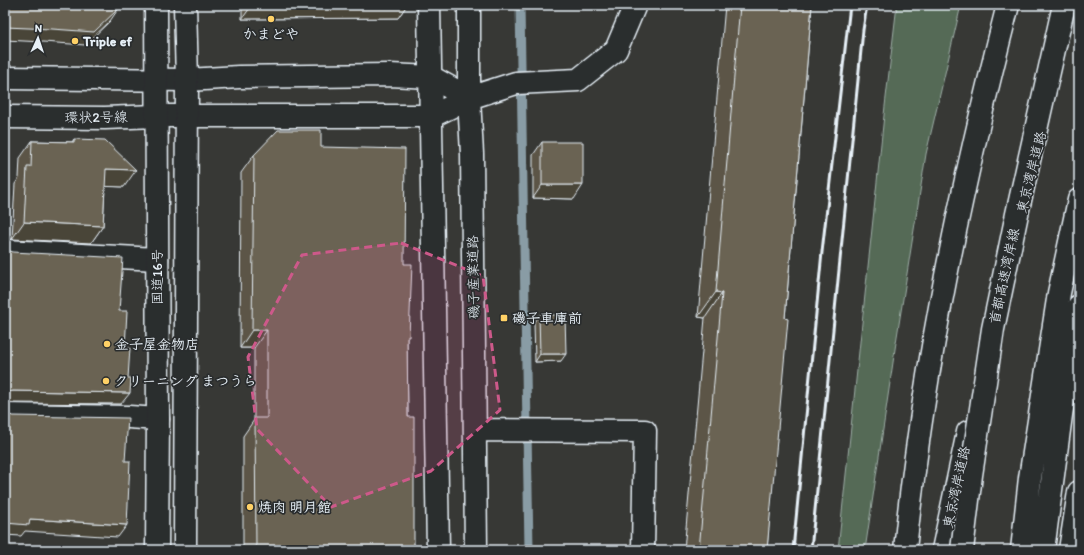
<svg xmlns="http://www.w3.org/2000/svg" width="1084" height="555" font-family="Itim,'Klee One',sans-serif">
<style>
.green{fill:#546a56;stroke:#9eaea7}
.lines{fill:none;stroke-linecap:round;stroke-linejoin:round}
.stream{stroke:#899ca5;stroke-width:9}
.minor-casing{stroke:#e8f1f8;stroke-width:25}
.major-casing{stroke:#e8f1f8;stroke-width:25}
.highway-casing{stroke:#e8f1f8;stroke-width:25}
.minor{stroke:#2a2d2e;stroke-width:22}
.major{stroke:#2a2d2e;stroke-width:22}
.highway{stroke:#2a2d2e;stroke-width:22}
.rail{stroke:#e8f1f8;stroke-width:3}
.highway-bridge-casing{stroke:#e8f1f8;stroke-width:25;stroke-linecap:butt}
.highway-bridge{stroke:#2a2d2e;stroke-width:22}
.wall{fill:#5b5547;stroke:#e8f1f8}
.shaded-wall{fill:#4a4539;stroke:#e8f1f8}
.building{fill:#6a6352;stroke:#e8f1f8}
.marked{fill:#cd598a;fill-opacity:0.2;stroke:#cd598a;stroke-width:3;stroke-dasharray:8 5;stroke-linejoin:round}
.poi-dot{fill:#ffd166;stroke:#2a2d2e;stroke-width:1.5}
.labels{text-anchor:middle;stroke-width:3.5;stroke-linejoin:round;paint-order:stroke}
.poi-label{font-size:14px;font-weight:bold;fill:#e8f1f8;stroke:#2a2d2e;text-anchor:start}
.street-label{font-size:14px;fill:#e8f1f8;stroke:#2a2d2e}
</style>
<rect width="100%" height="100%" fill="#373835"/>
<filter id="ink" filterUnits="userSpaceOnUse"><feTurbulence type="fractalNoise" baseFrequency=".025" numOctaves="2"/><feDisplacementMap in="SourceGraphic" scale="8" xChannelSelector="R" yChannelSelector="G"/><feConvolveMatrix kernelMatrix="1 2 1 2 8 2 1 2 1" color-interpolation-filters="sRGB"/></filter>
<g filter="url(#ink)">
<path class="green" d="M897,5H961L926,154L895,349L865,550H838L885,106Z"/>
<g class="lines">
<path class="stream" d="M520,5L529,550"/>
<g class="minor-casing">
<path id="minor" d="M429,5L438,550
M469,5V98L472,154L476,550
M187,80L239,77L390,75L431,77L469,98
M187,116H432L469,98L516,83L578,80L616,50L635,5
M5,251L157,259
M5,415L129,417L158,419
M475,430L645,431L643,550"/>
</g>
<g class="major-casing">
<path id="major" d="M5,78L187,80
M5,117L105,118L156,116H187"/>
</g>
<g class="highway-casing">
<path id="highway" d="M156,5L158,419L157,550
M185,5L187,80L185,550
M905,550C923,366 962,184 1008,5
M943,550L968,432
M1022,550L1030,478L1059,293L1079,200
M1043,550L1061,415L1079,306
M1070,550L1079,492"/>
</g>
<use href="#minor" class="minor"/>
<use href="#major" class="major"/>
<use href="#highway" class="highway"/>
<path class="rail" d="M793,550L822,252L850,5
M811,550L863,30L867,5"/>
<g class="highway-bridge-casing">
<path id="highway-bridge" d="M962,550L971,475L993,329L1017,214L1064,5"/>
</g>
<use href="#highway-bridge" class="highway-bridge"/>
</g>
<path class="wall" d="M242,5H407L398,18L242,19Z
M725,5H812L785,318L767,550H684L705,318L698,317Z
M74,139L124,187L105,186L103,226L91,243L12,239L15,184L19,178L20,158L32,141L72,142Z
M542,142L574,199L533,198V155Z
M321,147L404,264L407,340L408,417L414,550H243V436L254,420V348H240L241,173L254,155Z
M539,315L561,361L535,362L534,322Z"/>
<path class="shaded-wall" d="M252,5H407L398,18L242,19Z
M119,8L110,21L85,45L43,42L5,40V27Z
M106,169L136,170L124,187L94,186Z
M542,185H583L574,199L533,198Z
M24,222L103,226L91,243L12,239Z
M716,292L722,293L705,318L698,317Z
M252,330H267L254,348H240Z
M540,354H566L561,361L535,362Z
M13,391L130,393L121,404L5,403V394L8,392Z
M30,519L127,525L118,537L25,531L21,536L5,535V523Z"/>
<path class="building" d="M5,5H120L119,8L94,32L52,29L5,27Z
M740,5H812L785,318L788,319L767,550H699L722,293L716,292Z
M278,130H321V147L405,149L404,264H412L409,337H407L408,417H414V550H256L255,418H267V330H252L254,155Z
M74,139L105,140L136,170L106,169L103,226L24,222L27,167H31L32,141L74,142Z
M542,142H583V185H542Z
M5,248L7,250L13,252L123,258L119,311H127L125,348H130L128,378H131L130,393L13,391L8,392L5,394Z
M539,315H565L566,354H540Z
M5,412L6,414L13,416L128,418L125,461H130L127,525L30,519L29,525L5,523Z"/>
</g>
<path class="marked" d="M401,243L483,276L500,410L431,471L331,507L257,429L248,357L302,255Z"/>
<g class="poi-dot">
<circle cx="271" cy="19" r="4"/>
<circle cx="75" cy="41" r="4"/>
<rect x="500" y="314" width="8" height="8" rx="2"/>
<circle cx="107" cy="344" r="4"/>
<circle cx="106" cy="381" r="4"/>
<circle cx="250" cy="507" r="4"/>
</g>
<g class="labels">
<g class="poi-label">
<text x="271" y="39" text-anchor="middle">かまどや</text>
<text x="83" y="46">Triple ef</text>
<text x="512" y="323">磯子車庫前</text>
<text x="115" y="349">金子屋金物店</text>
<text x="114" y="386">クリーニング まつうら</text>
<text x="258" y="512">焼肉 明月館</text>
</g>
<g class="street-label">
<text transform="translate(96 117) rotate(-1)" y="5">環状2号線</text>
<text transform="translate(1031 172) rotate(-76)" y="5">東京湾岸道路</text>
<text transform="translate(1004 276) rotate(-78)" y="5">首都高速湾岸線</text>
<text transform="translate(157 277) rotate(-90)" y="5">国道16号</text>
<text transform="translate(473 277) rotate(-91)" y="5">磯子産業道路</text>
<text transform="translate(956 487) rotate(-78)" y="5">東京湾岸道路</text>
</g>
</g>
<rect width="1084" height="555" fill="none" stroke="#2a2d2e" stroke-width="20"/>
<rect x="10" y="10" width="1064" height="535" fill="none" stroke="#e8f1f8" stroke-width="1.5" filter="url(#ink)"/>
<g transform="translate(38 38) rotate(3)" stroke="#2a2d2e" stroke-width="3" paint-order="stroke">
<path d="M0-3L7 15L0 10L-7 15Z" fill="#e8f1f8"/>
<text y="-6" font-size="11" font-weight="bold" text-anchor="middle" fill="#e8f1f8">N</text>
</g>
</svg>
